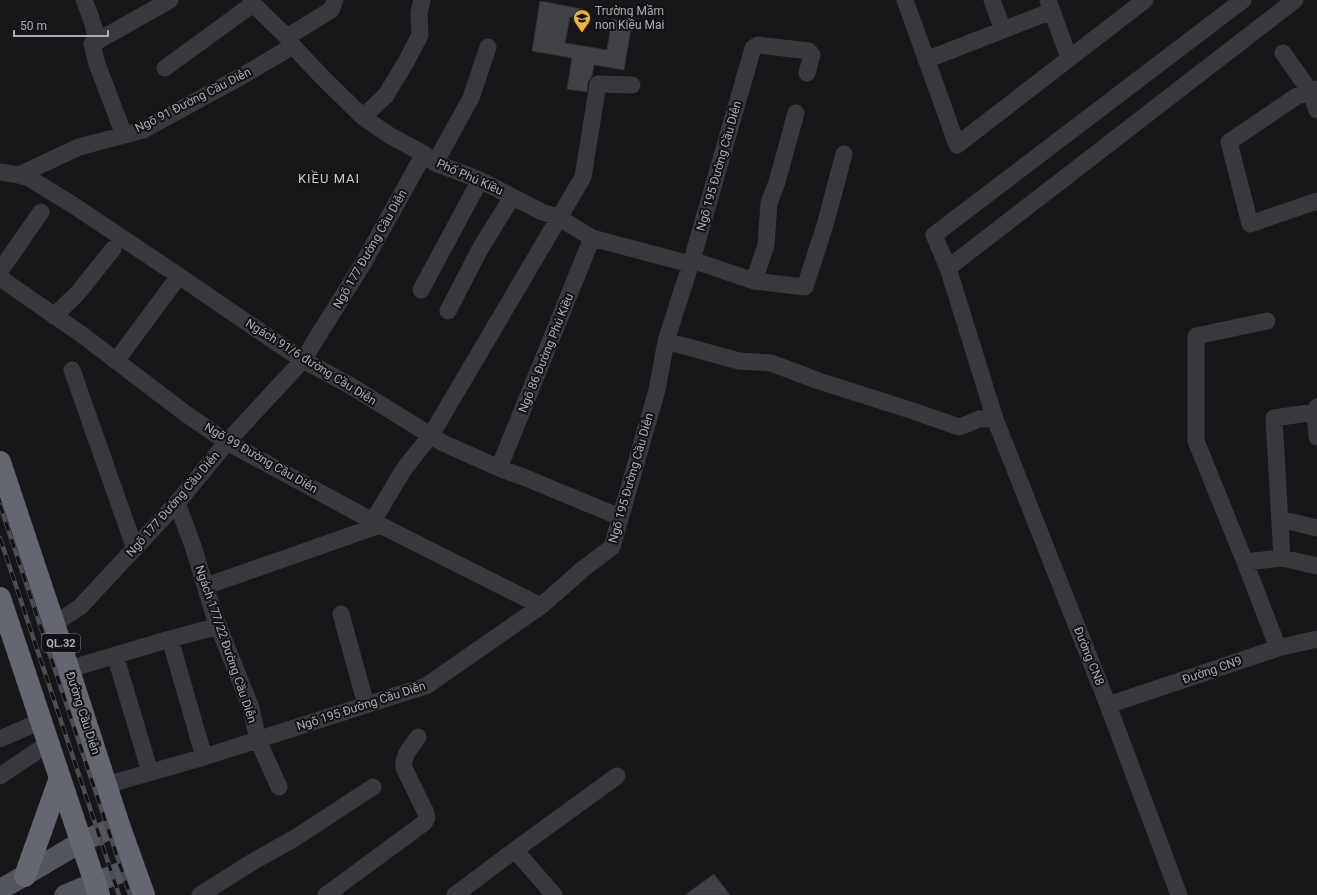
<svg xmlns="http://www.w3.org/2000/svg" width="1317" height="895" font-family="Roboto,sans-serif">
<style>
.building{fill:#414246;stroke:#313135}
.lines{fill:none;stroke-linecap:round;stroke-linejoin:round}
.minor{stroke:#38393e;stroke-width:17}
.major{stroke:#54565d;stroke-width:21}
.highway{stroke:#64676f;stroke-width:22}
.rail-casing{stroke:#4b4d53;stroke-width:4.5}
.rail{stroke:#121214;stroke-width:3;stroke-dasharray:9;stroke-linecap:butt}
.labels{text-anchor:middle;stroke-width:4;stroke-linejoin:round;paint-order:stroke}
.shield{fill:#121214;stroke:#7c7f88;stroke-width:1}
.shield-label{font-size:11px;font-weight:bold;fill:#aaaeb9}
.poi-label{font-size:12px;fill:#aaaeb9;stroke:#121214;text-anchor:start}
.street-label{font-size:12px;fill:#aaaeb9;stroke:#121214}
.neighbourhood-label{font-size:13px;letter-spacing:1px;fill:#cbcdd5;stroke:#121214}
</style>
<rect width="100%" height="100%" fill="#171719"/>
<path class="building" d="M540,1L582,9L581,19L570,17L565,43L607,50L612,19L632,22L624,70L594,65L592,76L588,82L587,92L567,89L572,58L532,51Z
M714,874L730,895H685Z"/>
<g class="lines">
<path class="minor" d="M84,0L91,18L97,39L92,44L97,64L124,135
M251,0L253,4L287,37L293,46L323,78L363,117L389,135L424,154L435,163L480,180L542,212L558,217L592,238L690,264
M905,0L957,145L1145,0
M992,0L1003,30
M1048,0L1069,58
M287,37L331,10L335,0
M92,44L170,0
M1283,53L1310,91L1317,110
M926,60L1052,11
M165,68L253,4
M1317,89L1297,96L1229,142L1250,224L1317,201
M363,117L386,95L406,62L420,35L419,13L422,0
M435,163L471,98L488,47
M0,172L19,175L29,178L73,205L179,276L274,341L303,360L351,386L443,443L499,468L526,478L620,517
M19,175L79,147L143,130L242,76L293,46
M692,260L754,281L805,287L825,225L844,154
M948,268L1295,0
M0,271L41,212
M0,278L81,334L186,414L227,442L380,525L541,606
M754,281L766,245L769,203L777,182L796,113
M421,290L480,180
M448,311L480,249L512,197
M54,316L77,294L113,249
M1267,321L1196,336V441L1245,562L1278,648
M666,341L739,361L771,363L819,381L910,410L956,426L960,427L979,419H995
M116,361L179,276
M72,370L135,549
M1317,437L1315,412L1317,407
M499,468L592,238
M177,503L193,546L214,615L251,708L258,740L279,787
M1280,519L1317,528
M373,521L404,469L431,435L583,177L598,84L632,85
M1282,558L1274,418L1315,412
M1245,562L1282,558L1317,566
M206,586L380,525
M341,614L366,705
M54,624L80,607L177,503L227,442L303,360L364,262L424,154
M170,639L204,757
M115,655L150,772
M69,669L170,639L219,626
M1108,705L1278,648L1317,639
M0,739L41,721
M0,776L49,743
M106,785L204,757L394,696L426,686L541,606L583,569L612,547L657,390L666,341L692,260L753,48L758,45L809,51L812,55L807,73
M515,850L554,895
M200,895L254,861L295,838L373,787
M326,895L424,823L427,818L426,813L404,768C402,756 411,747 418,737
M455,895L515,850L617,776
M1179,895L1108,705L995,419L948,268L934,235L1243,0"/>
<path class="major" d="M0,890L81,842L119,825
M65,895L134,867"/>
<path class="highway" d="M0,462L54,624L119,825L144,895
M0,598L99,895
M25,876L60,778"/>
<g class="rail-casing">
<path id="rail" d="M0,505L130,895
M0,538L119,895"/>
</g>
<use href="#rail" class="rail"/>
</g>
<defs>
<g id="school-pin" transform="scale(0.9)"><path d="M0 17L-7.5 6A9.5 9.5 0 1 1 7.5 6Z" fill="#efb13a" stroke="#121214"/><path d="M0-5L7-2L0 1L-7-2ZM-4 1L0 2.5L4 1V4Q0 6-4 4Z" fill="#111"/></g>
</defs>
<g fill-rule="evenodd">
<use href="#school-pin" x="582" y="18"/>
</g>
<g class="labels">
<rect class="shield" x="42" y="634" width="38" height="18" rx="3"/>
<g class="shield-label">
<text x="61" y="647">QL.32</text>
</g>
<g class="poi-label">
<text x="595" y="15">Trường Mầm<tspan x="595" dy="14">non Kiều Mai</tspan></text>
</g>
<g class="street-label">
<text transform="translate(193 100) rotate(-27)" y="4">Ngõ 91 Đường Cầu Diễn</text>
<text transform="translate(719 166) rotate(-74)" y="4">Ngõ 195 Đường Cầu Diễn</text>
<text transform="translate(470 177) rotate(24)" y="4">Phố Phú Kiều</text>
<text transform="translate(370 249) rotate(-60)" y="4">Ngõ 177 Đường Cầu Diễn</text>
<text transform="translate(546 353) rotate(-68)" y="4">Ngõ 86 Đường Phú Kiều</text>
<text transform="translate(311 362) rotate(32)" y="4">Ngách 91/6 đường Cầu Diễn</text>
<text transform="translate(261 458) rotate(30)" y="4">Ngõ 99 Đường Cầu Diễn</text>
<text transform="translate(631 478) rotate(-74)" y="4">Ngõ 195 Đường Cầu Diễn</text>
<text transform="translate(173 504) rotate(-49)" y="4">Ngõ 177 Đường Cầu Diễn</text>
<text transform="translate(226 644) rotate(71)" y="4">Ngách 177/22 Đường Cầu Diễn</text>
<text transform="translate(1089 656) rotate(68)" y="4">Đường CN8</text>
<text transform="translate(1212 670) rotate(-19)" y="4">Đường CN9</text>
<text transform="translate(361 706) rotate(-18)" y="4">Ngõ 195 Đường Cầu Diễn</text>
<text transform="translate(83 713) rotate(72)" y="4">Đường Cầu Diễn</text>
</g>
<g class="neighbourhood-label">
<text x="329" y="183">KIỀU MAI</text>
</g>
</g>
<path d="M14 30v6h94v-6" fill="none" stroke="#aaaeb9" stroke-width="2"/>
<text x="20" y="30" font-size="12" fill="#aaaeb9" stroke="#121214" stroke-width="3" paint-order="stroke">50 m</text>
</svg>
